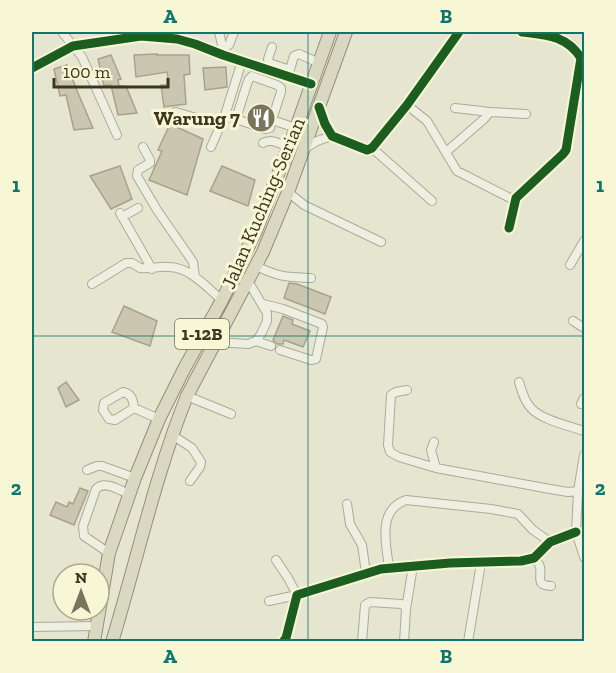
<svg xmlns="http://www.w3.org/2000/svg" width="616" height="673" font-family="'Zilla Slab',serif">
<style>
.building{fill:#cac6b0;stroke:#a7a28f;stroke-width:1.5}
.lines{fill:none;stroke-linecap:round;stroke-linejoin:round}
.minor-casing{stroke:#acaa98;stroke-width:10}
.highway-casing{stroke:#91907f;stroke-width:14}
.minor{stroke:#eeeee1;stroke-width:8}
.highway{stroke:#dad8c0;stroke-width:12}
.cycleway-casing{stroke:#f7f7d6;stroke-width:13}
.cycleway{stroke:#1b5e20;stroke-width:9}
.grid{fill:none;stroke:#0f766e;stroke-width:1.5;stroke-opacity:0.55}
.labels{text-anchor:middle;stroke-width:6;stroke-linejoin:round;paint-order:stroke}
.shield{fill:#f7f7d6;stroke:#747056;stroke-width:1.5}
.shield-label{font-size:18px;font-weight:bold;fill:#3c361f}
.poi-label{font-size:20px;font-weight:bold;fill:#3c361f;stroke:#f7f7d6;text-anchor:end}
.street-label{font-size:20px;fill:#3c361f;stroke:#f7f7d6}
.neatline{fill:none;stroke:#0f766e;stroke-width:2}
.grid-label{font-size:20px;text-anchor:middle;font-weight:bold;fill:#0f766e}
</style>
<rect width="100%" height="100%" fill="#e6e6d0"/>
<path class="building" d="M157,54V55H189L190,74L184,75L186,104L164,107L161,85H169L167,72L136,77L134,55Z
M111,55L121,79L118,80L119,86H126L137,113L118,115L111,85L104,86L98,59Z
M67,65L78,93L93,128L74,130L66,95L60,96L54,69Z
M226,67L227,87L205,90L203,68Z
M170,124L203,139L187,195L149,180L162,151L158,150Z
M120,166L132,199L111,209L90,176Z
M222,166L255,180L248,206L210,191Z
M289,283L297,284L331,297L325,314L284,298Z
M124,306L157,321L150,346L112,332Z
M283,316L293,320L292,324L310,331L303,347L284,340L283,344H277L273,340Z
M66,382L79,400L66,407L58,388Z
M80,488L88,491L74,525L50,515L56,502L67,507L69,502L73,504Z"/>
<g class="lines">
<g class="minor-casing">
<path id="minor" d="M62,32L82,57L117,135
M219,32L223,49
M272,47L268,59L269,63L290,70
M223,55V49L229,45L234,32
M32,68L73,46L141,36L177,39L195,44L223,55L311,84
M288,76L294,56L299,54L319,63
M407,105L427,121L457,171L510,198H516
M319,108L325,124L332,136L367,150L372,148L432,201
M455,108L490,112
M176,112L220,125
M233,118L266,129L270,128L272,120
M236,119L247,84L249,79L252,76L277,85L281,88V92L272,120L296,128
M263,143C271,138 280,144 288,147
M143,147L150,160V163L138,170L137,176L157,210L193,262L195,277
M211,147L225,115L242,61
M372,148L407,105L459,32
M304,149L317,141L332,136
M446,152L484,119L490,112L526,114
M288,192L304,205L381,242
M120,213L152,269
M122,217L138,208
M509,228L516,198L563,154L566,150L581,58C566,35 546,35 522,32
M570,265L584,241
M256,266C279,277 285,277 311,278
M92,284L126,263H132L140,268C150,269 160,266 169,267C190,267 207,288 222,300
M263,304L283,309L322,324L323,327L316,359L311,360L280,350
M573,321L584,328
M256,341L271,346
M216,342L248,344L256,341L261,334L267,321V313L248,281
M519,382C522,391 524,401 531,408C541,420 570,426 584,431
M407,390L396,392L391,395L388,445L390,452L399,457L436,468L550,489L568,492L578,491
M123,392C132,394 133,400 134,408L115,420L109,419L103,410L104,403Z
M187,396L231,414
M581,404L584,398
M134,408L159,419
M172,435L192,448L201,462L200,467L190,481
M434,442L431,450L436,468
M584,455L578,491L576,532L584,557
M87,470L97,466H102L135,478
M347,504L350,524L362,545L366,573
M109,553L84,536L83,526L96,489C105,480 119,490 129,494
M534,558C537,561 539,563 540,567C542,578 535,585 551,586
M389,567C386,544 377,510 406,500L491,509L518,514L533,530L550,542
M269,601L297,595L288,578L276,560
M32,627L96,626
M283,642L286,638L297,595L381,569L450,563L521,561L534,558L550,542L576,532
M362,642L365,605L370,602L401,604L405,606L406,609
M404,642L406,609L413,566
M468,642L481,563"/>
</g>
<g class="highway-casing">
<path id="highway" d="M94,642L109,553L135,478L159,419L184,369L222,300L256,231L296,128L330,32
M112,642C137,560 155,476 187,396L263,252L288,192L346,32"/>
</g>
<use href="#minor" class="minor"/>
<use href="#highway" class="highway"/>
<g class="cycleway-casing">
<path id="cycleway" d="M32,68L73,46L141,36L177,39L195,44L223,55L311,84
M319,107L325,124L332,136L367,150L372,148L407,105L459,32
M509,228L516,198L563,154L566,150L581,58C566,35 546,35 522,32
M283,642L286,638L297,595L381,569L450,563L521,561L534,558L550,542L576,532"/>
</g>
<use href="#cycleway" class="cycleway"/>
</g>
<path class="grid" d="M308,32V642M32,336H584"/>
<defs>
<g id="restaurant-disc" transform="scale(1.5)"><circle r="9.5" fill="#78745d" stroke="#f7f7d6"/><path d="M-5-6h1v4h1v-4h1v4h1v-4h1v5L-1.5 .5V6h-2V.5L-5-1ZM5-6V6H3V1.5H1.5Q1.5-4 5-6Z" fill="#fff"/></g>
</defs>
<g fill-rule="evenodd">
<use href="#restaurant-disc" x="261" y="118"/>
</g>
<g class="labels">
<rect class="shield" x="175" y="319" width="54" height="30" rx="4.5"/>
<g class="shield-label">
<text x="202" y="340">1-12B</text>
</g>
<g class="poi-label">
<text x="240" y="125">Warung 7</text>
</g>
<g class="street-label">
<text transform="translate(263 203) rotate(-67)" y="7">Jalan Kuching-Serian</text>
</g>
</g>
<rect width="616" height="673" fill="none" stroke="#f7f7d6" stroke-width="66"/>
<g transform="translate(81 592)"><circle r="28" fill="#f7f7d6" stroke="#acaa8d" stroke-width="1.5"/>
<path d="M0-4.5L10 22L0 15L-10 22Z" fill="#78745d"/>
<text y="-9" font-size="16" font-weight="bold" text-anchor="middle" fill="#3c361f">N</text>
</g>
<path d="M54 78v9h114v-9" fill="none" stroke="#3c361f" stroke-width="3"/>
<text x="63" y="78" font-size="18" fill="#3c361f" stroke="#f7f7d6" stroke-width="4.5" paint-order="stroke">100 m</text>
<rect x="33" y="33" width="550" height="607" class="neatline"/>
<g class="grid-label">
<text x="170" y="23">A</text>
<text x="446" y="23">B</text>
<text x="16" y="192">1</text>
<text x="600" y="192">1</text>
<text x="16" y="495">2</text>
<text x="600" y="495">2</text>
<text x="170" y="663">A</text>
<text x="446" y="663">B</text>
</g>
</svg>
